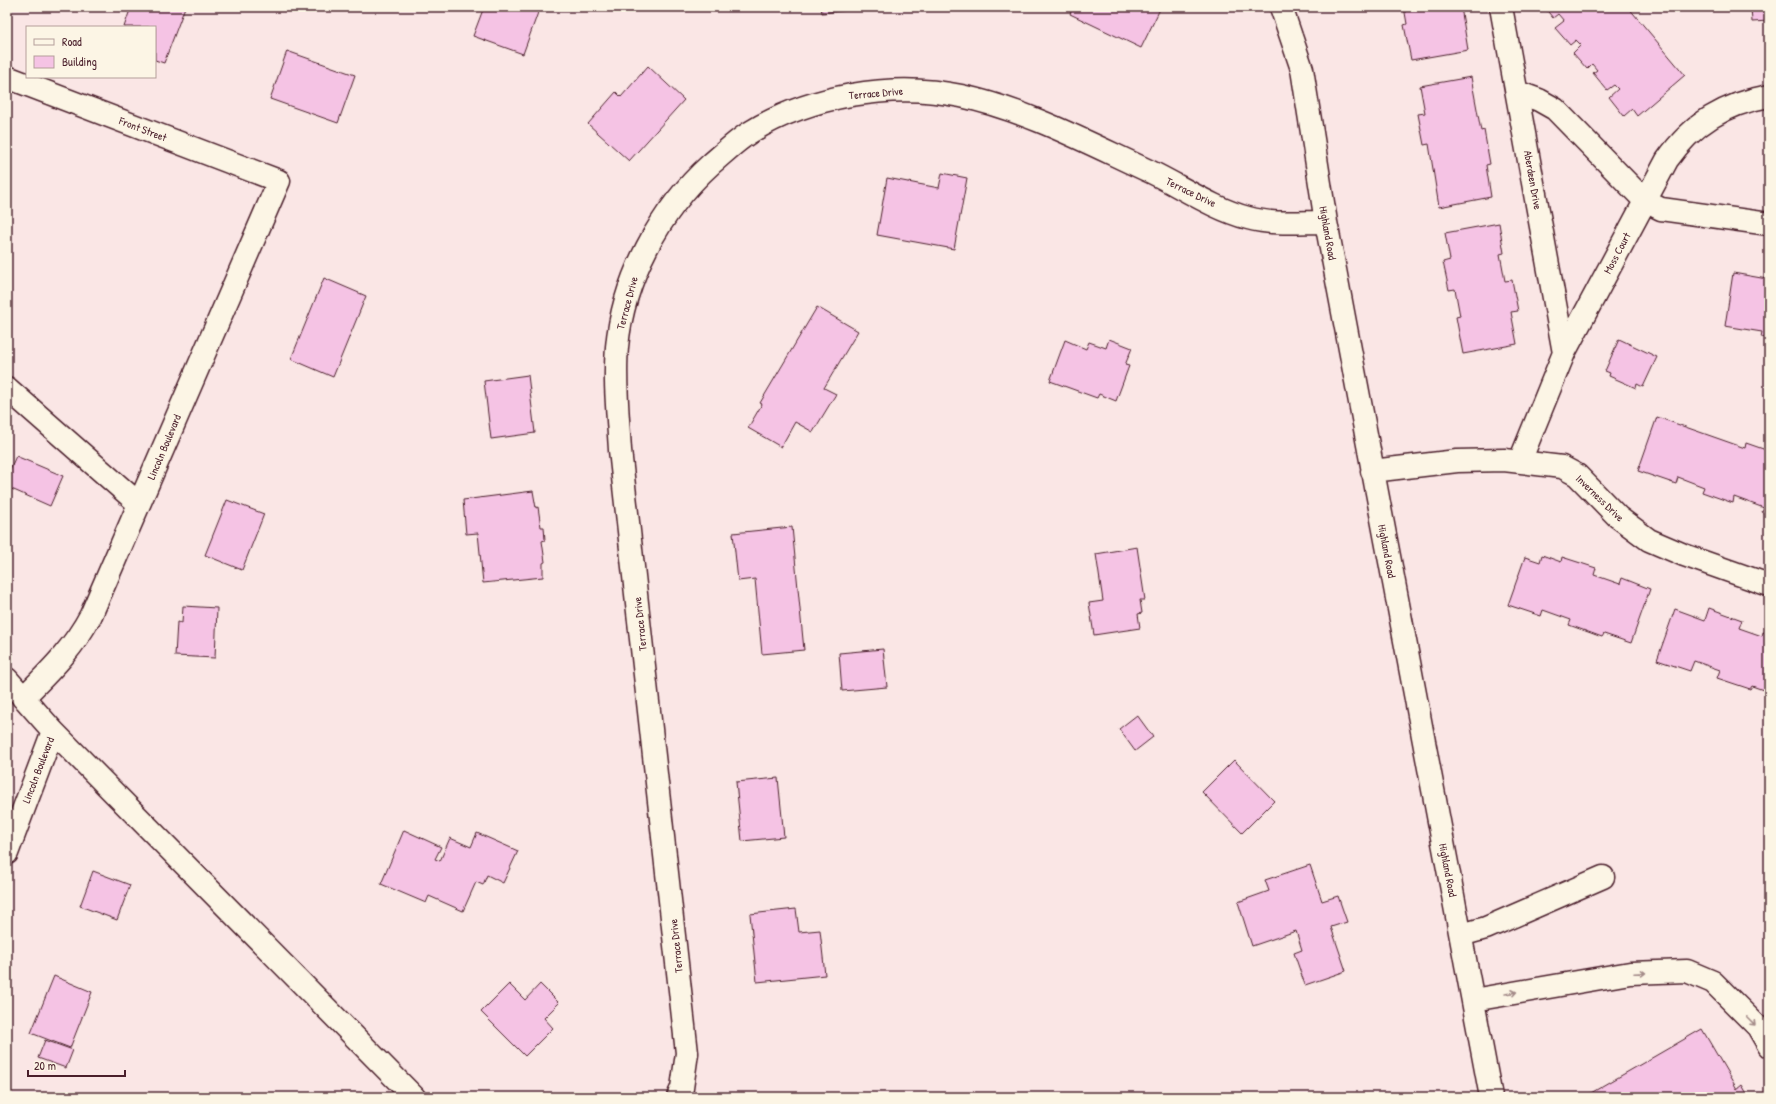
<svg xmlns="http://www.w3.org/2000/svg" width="1776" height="1104" font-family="'Patrick Hand',sans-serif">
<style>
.building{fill:#f5c3e4;stroke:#4a1f2b}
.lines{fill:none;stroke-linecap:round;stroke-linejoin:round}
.minor-casing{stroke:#4a1f2b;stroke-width:25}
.minor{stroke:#fcf5e5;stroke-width:22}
.oneway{stroke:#a38a88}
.labels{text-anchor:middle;stroke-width:3;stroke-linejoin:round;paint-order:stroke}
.street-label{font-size:11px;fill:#4a1f2b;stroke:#fcf5e5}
</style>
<rect width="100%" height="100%" fill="#fae6e5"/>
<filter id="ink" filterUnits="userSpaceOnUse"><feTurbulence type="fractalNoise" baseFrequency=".025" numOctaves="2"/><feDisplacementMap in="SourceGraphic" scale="8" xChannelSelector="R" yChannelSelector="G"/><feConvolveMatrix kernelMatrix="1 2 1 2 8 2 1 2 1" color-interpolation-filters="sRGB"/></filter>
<g filter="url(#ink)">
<path class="building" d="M131,7H185L164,63L155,60V27H124Z
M484,7H540L523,54L473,36Z
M821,7H850V10L822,13Z
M1073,7H1161L1141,48L1070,14Z
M1404,7H1461L1468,50L1411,60L1404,25L1407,24Z
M1544,7H1628L1685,75L1637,116L1632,109L1624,116L1609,97L1618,89L1614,85L1607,90L1593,73L1597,70L1592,64L1587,69L1573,53L1581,45L1576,40L1570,45L1555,28L1564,21L1558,14L1553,18Z
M1751,7H1769V21L1752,22Z
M287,51L355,75L338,123L270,99Z
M648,66L684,100L629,161L588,124L616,92L621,97Z
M1471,77L1481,131L1484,130L1490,164L1486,165L1491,197L1439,207L1429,144L1424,145L1418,114L1425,113L1420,86Z
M1767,143H1769V189Z
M942,173L967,178L954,249L877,235L887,178L939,188Z
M1499,223L1504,253L1500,254L1505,281L1512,280L1518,311L1511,312L1517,344L1463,354L1456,317L1460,316L1455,289L1449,290L1443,262L1450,260L1445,233Z
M1733,273L1767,279L1766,285H1769V338L1761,337L1762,332L1725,326Z
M324,278L366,296L333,377L291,359Z
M817,307L858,331L824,388L836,394L813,432L795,422L781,447L748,428L762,404L760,403Z
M1109,339L1132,348L1125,365L1129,366L1116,401L1099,394L1097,398L1050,381L1065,340L1086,349L1089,342L1106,348Z
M1619,339L1657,357L1643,387L1637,384L1636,388L1609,376L1610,373L1605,371Z
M528,375L535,433L491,439L484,381Z
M1657,417L1745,448L1746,443L1769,451V515L1762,512L1764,508L1734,497L1733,503L1702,492L1704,487L1678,477L1676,484L1638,471Z
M16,456L63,476L50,506L7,487V476Z
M533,491L536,508L538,507L541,527H544L545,540L542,541L545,562L543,563V577L483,583L478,533L466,534L463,500Z
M227,500L264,514L242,570L205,555Z
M792,527L804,650L762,654L755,579L738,581L733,533Z
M1137,547L1145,600H1140L1142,613L1138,614L1140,628L1094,635L1089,603L1103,601L1096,554Z
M1542,555L1561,562L1562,557L1596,568L1594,575L1620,584L1622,578L1650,589L1631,643L1604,634L1602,637L1569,625L1571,620L1543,610L1541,616L1508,605L1525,557L1540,562Z
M183,606L217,608L215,658L175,656L177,622L182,623Z
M1709,608L1742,620L1739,628L1762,636L1763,632L1769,634V692L1752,686L1750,689L1717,678L1720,670L1694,661L1690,671L1657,660L1675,609L1705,620Z
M883,649L887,687L842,691L839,653Z
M1137,715L1153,737L1135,751L1119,729Z
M1234,760L1274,801L1242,833L1202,792Z
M778,778L784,837L742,841L736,782Z
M404,830L441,847L435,859L440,861L450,838L471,847L477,833L518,851L503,883L487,875L483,885L476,882L463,911L429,896L426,903L381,884Z
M1310,865L1322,901L1338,896L1347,922L1331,927L1346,971L1305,985L1294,953L1302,950L1296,931L1252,946L1238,902L1269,891L1265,880Z
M93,871L130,885L117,920L80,906Z
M796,909L799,932L820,930L825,975L757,982L750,914Z
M54,976L92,992L70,1048L31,1033Z
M509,984L525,1000L540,984L559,1003L544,1018L553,1028L525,1056L481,1012Z
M1702,1029L1737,1089L1742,1085L1749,1097H1584Z
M45,1040L73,1050L66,1068L38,1058Z"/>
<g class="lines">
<g class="minor-casing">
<path id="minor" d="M1281,7L1302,69L1326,222L1491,1097
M1501,7L1564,353
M7,77L279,181L91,615C73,649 50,671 23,698
M1517,92L1539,100L1555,109L1645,201L1661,209L1769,224
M7,388L139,504
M1520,461L1564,353L1667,160C1693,123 1725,104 1769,96
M1372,471L1457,461L1504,460L1562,467L1577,475L1618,517L1649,540L1684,555L1769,585
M7,679L53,731L414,1097
M7,853L53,731
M1461,935L1486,928L1603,877
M1473,1000L1630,973L1687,971L1713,982L1758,1027L1769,1046
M678,1097L682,1088L687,1053L620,450C618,416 614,381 617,347C623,279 660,210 711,164C723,154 735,142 749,133C808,96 892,81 961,96C1027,110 1090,144 1151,172C1182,187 1214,209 1248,218C1273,225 1300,222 1326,222"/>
</g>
<use href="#minor" class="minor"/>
</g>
<defs><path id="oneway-shaft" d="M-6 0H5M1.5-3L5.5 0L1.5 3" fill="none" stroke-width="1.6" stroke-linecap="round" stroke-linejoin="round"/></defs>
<g class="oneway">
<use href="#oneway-shaft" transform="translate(1640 973) rotate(-2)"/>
<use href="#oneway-shaft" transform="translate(1511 993) rotate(-10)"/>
<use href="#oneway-shaft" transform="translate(1751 1021) rotate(45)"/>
</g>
</g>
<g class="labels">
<g class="street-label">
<text transform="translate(876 93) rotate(-5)" y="4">Terrace Drive</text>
<text transform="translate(143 129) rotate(21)" y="4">Front Street</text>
<text transform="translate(1533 180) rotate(80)" y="4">Aberdeen Drive</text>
<text transform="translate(1191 192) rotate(26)" y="4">Terrace Drive</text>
<text transform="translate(1328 233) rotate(80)" y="4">Highland Road</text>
<text transform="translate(1617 253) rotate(-62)" y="4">Moss Court</text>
<text transform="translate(627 303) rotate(-75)" y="4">Terrace Drive</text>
<text transform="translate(164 447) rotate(-67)" y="4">Lincoln Boulevard</text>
<text transform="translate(1600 498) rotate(44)" y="4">Inverness Drive</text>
<text transform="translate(1387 551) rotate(79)" y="4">Highland Road</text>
<text transform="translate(640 624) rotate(-96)" y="4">Terrace Drive</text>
<text transform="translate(38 770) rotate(-69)" y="4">Lincoln Boulevard</text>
<text transform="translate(1448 870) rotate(79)" y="4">Highland Road</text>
<text transform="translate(676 946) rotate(-96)" y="4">Terrace Drive</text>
</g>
</g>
<rect width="1776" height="1104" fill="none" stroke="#fcf5e5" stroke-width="24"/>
<rect x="12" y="12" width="1752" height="1080" fill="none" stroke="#4a1f2b" stroke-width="1.5" filter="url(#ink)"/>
<rect x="26" y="26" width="130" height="52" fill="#fcf5e5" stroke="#b59f9b"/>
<rect x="34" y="39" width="20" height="6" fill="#fcf5e5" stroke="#b59f9b"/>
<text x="62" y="46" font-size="12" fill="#4a1f2b">Road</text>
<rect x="34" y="56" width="20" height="12" fill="#f5c3e4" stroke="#b59f9b"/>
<text x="62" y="66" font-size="12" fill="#4a1f2b">Building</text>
<path d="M28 1070v6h97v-6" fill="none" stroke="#4a1f2b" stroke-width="2"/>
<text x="34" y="1070" font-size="12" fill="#4a1f2b" stroke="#fcf5e5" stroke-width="3" paint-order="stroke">20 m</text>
</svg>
